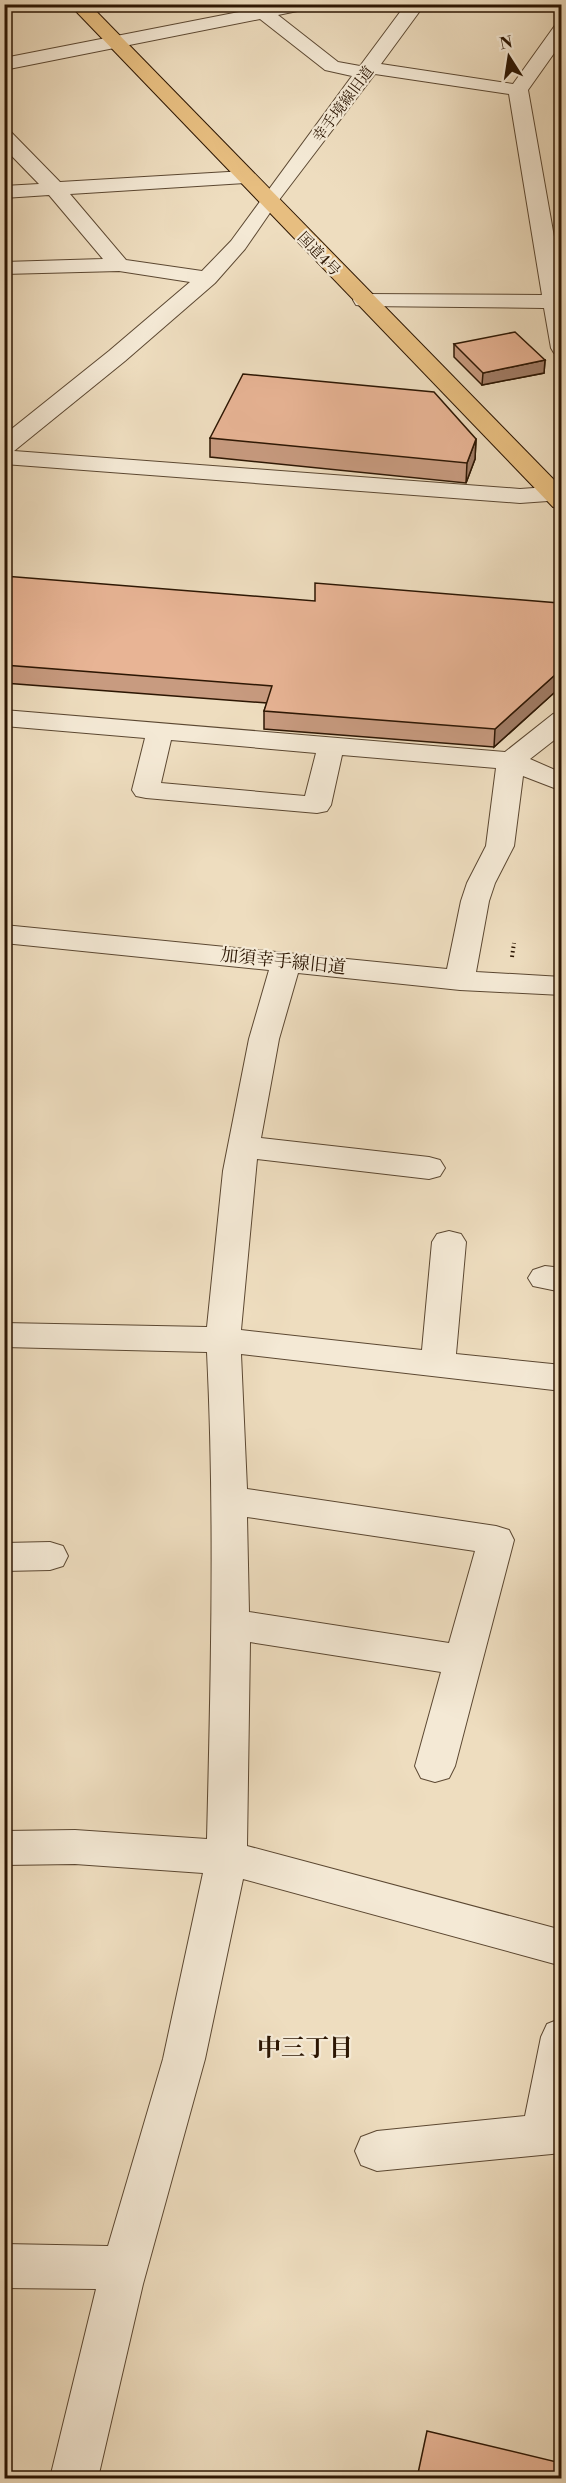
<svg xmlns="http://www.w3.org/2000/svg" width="566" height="2483" font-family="'Libre Bodoni','Noto Serif JP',serif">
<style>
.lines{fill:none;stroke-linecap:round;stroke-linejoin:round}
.minor-casing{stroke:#5c4832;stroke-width:2}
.highway-casing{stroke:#2c1603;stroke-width:2}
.path{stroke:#2c1603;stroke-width:4;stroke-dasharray:1.5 3;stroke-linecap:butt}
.minor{fill:#f4e9d5;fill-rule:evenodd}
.highway{fill:#e7be80;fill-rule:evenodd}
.wall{fill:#c89b80;stroke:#2c1603;stroke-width:1.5}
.shaded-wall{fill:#a27e68;stroke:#2c1603;stroke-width:1.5}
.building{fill:#e8b495;stroke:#2c1603;stroke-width:1.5}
.labels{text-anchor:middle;stroke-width:4.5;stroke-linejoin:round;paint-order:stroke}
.far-street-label{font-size:15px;fill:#2c1603;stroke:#f4e9d5}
.street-label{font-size:18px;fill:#2c1603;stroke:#f4e9d5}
.near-neighbourhood-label{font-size:24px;font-weight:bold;fill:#2c1603;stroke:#f4e9d5}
</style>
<rect width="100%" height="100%" fill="#eeddbf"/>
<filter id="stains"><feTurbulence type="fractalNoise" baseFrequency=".00333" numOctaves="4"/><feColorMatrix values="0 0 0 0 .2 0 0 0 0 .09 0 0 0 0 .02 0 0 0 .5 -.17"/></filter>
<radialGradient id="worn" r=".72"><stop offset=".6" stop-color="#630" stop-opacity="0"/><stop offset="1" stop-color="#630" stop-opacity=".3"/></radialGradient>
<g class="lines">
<g class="minor-casing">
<path id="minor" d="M244,4H315L312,8L278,15L338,62L360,66L406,4H425L381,64L513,84L556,24L562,23V42L528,90L562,282V355L554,353L551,348L544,308L364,306L356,305L353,300L356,295L364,294L542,295L509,94L375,74L276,204L245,249L215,283L125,361L14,451L520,489L562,486V500L520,503L4,464V435L109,351L190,282L119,271L4,274V262L103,259L49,195L4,198V186L39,184L4,148V130L11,132L60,182L245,171L252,173L255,177L252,181L245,183L70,194L126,260L202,271L231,241L352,76L325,70L260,19L4,70V58L249,10Z
M4,710L505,752L553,714L562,712V734L530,759L562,773V791L523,776L514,846L495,883L489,901L476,972L562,977V995L460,990L298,973L279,1039L261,1138L429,1157L440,1160L445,1168L440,1176L429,1179L257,1159L241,1330L422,1350L432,1242L437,1234L449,1231L461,1234L466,1242L456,1354L562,1365V1391L241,1354L247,1489L496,1526L509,1530L514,1540L455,1766L449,1778L435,1782L421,1778L415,1766L441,1672L250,1642L247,1846L562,1930V1966L243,1879L205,2059L143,2284L98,2478H50L96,2289L4,2288V2244L108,2246L163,2059L203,1873L75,1864L4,1865V1831L75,1830L207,1839C211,1677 215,1515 207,1352L4,1347V1323L207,1327L223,1171L249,1039L269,970L4,943V925L447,969L461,901L467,883L486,846L496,768L342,755L331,805L327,811L317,813L146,798L136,796L132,790L145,738L4,726ZM171,740L316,753L305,796L161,783ZM247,1517L475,1551L449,1643L249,1612Z
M545,1266L562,1268V1292L533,1286L528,1278L533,1270Z
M50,1542L63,1546L68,1556L63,1566L50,1570L4,1571V1543Z
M562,2018V2153L377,2171L361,2165L355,2151L361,2137L377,2131L525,2116L541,2037L547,2024Z"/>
</g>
<g class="highway-casing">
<path id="highway" d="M69,4H89L562,488V509L553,507Z"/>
</g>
<path class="path" d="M512,957L514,943"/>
<use href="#minor" class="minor"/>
<use href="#highway" class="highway"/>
</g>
<path class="wall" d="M454,344L545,360L544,373L482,385L454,357Z
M210,438L476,439L475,459L466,483L210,457Z
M4,576L556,674L555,692L494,747L264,729V711L267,703L4,683Z"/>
<path class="shaded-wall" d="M545,360L544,373L482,385L483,373Z
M476,439L475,459L466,483L467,463Z
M556,674L555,692L494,747L495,729Z"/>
<path class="building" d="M515,332L545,360L483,373L454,344Z
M243,374L434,392L476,439L467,463L210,438Z
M4,576L315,601V583L559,603L556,674L495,729L264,711L272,686L4,665Z
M427,2431L561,2463V2478H417Z"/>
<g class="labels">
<g class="far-street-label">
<text transform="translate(343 104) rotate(-53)" y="5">幸手境線旧道</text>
<text transform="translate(319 254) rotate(46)" y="5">国道4号</text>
</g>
<g class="street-label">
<text transform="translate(283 961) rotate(6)" y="6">加須幸手線旧道</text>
</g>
<g class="near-neighbourhood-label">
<text x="305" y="2056">中三丁目</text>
</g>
</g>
<rect width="566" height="2483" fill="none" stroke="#eeddbf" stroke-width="24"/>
<rect x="6" y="6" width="554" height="2471" fill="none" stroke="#2c1603" stroke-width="3"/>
<rect x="12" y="12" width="542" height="2459" fill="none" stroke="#2c1603" stroke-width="1.5"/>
<g transform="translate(509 57) rotate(348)" stroke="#f4e9d5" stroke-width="4.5" paint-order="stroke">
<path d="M0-4.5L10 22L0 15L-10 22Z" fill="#2c1603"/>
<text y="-9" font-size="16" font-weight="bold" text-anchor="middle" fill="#2c1603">N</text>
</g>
<rect width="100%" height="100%" filter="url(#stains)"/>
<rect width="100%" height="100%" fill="url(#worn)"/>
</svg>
